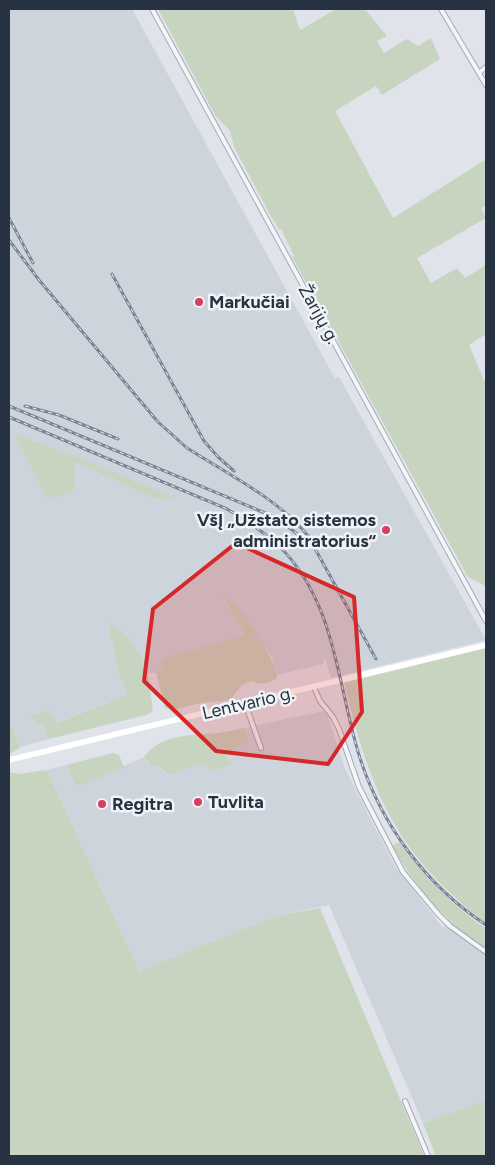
<svg xmlns="http://www.w3.org/2000/svg" width="495" height="1165" font-family="Figtree,sans-serif">
<style>
.built{fill:#ced4dc;fill-rule:evenodd}
.green{fill:#c7d4c0}
.lines{fill:none;stroke-linecap:round;stroke-linejoin:round}
.street-casing{stroke:#a5abb4;stroke-width:6}
.street{stroke:#f3f5f8;stroke-width:4}
.secondary{stroke:#fff;stroke-width:5.5}
.rail-casing{stroke:#788595;stroke-width:3}
.rail{stroke:#f0f3f7;stroke-width:1;stroke-dasharray:4;stroke-linecap:butt}
.marked{fill:#d62828;fill-opacity:0.2;stroke:#d62828;stroke-width:4;stroke-linejoin:round}
.poi-dot{fill:#d73d5f;stroke:#f0f3f7;stroke-width:2}
.labels{text-anchor:middle;stroke-width:5;stroke-linejoin:round;paint-order:stroke}
.poi-label{font-size:18px;font-weight:bold;fill:#273342;stroke:#f0f3f7;text-anchor:start}
.street-label{font-size:18px;fill:#273342;stroke:#f0f3f7}
</style>
<rect width="100%" height="100%" fill="#e0e4ea"/>
<path class="built" d="M9,9H132L331,371L335,378L339,377L486,640L331,678L325,658L323,664L277,675L272,657L223,596L244,633L241,636L156,673H147L144,665L108,626L116,660L114,661L127,695L55,723L32,720L43,724L49,739L20,747L9,721ZM14,434L173,497L162,500L151,497L75,462V489L49,498L45,496Z
M323,711L328,716L345,769L396,868L443,928L448,919L486,948V1100L423,1123L329,905L276,916L139,971L47,770L66,765L76,787L144,757L147,762L158,767L164,772L173,774L197,764L202,765L216,771L231,765L227,754L231,750L249,743L244,728Z"/>
<path class="green" d="M158,9H293L300,30L336,9H365L387,36L377,41L384,53L407,39L418,46L431,38L440,59L382,95L376,86L335,111L393,218L485,160L486,162V205L481,208L486,218L417,258L431,283L457,268L465,278L486,265V334L469,345L486,385V587L482,584L468,577L292,257L294,256L281,229H279L272,218L234,147L230,131L215,115Z
M14,434L70,454L174,497L162,500L151,497L75,462V489L70,493L49,498L45,496Z
M222,594C227,598 233,602 237,606C248,617 278,665 277,678C268,685 261,685 251,681L242,685L230,700C221,702 211,701 201,703C189,705 178,711 165,708L156,673L161,670L163,659L241,636L244,633Z
M110,623C125,630 142,656 147,672C150,684 151,698 153,711L146,715L49,739L43,725L32,720L30,716L48,710L56,723L127,695L114,661L116,659L108,626Z
M486,648V923C475,916 464,906 454,896C386,836 365,768 344,683Z
M9,721L20,747L12,753L9,754Z
M244,728L249,743L228,752L227,756L231,765L215,771L202,765L197,764L173,774H168L158,767L150,764L144,757C161,733 191,736 217,733C226,732 235,730 244,728Z
M113,753L119,755L124,767L76,787L66,765Z
M47,770L139,971L276,916L320,908L424,1156H9V772L18,774Z
M399,842C423,876 452,905 486,929V948C444,921 417,889 392,846Z
M486,1100V1156H436L423,1123Z"/>
<g class="lines">
<g class="street-casing">
<path id="street" d="M152,9L486,621
M441,9L486,85
M479,73L486,67
M314,687L320,701L333,717L339,729L359,787L403,872L438,914L450,926L486,952
M245,703L261,748
M405,1101L428,1156"/>
</g>
<use href="#street" class="street"/>
<path class="secondary" d="M9,760L486,645"/>
<g class="rail-casing">
<path id="rail" d="M9,218L33,263
M9,240L39,280L158,422L187,448C226,473 280,500 308,536L376,659
M112,274L204,441L218,457L234,471
M9,406L270,515L282,522L305,540
M25,406L59,415L118,439
M9,417L227,509C245,520 263,531 279,546C336,602 337,684 359,755C381,825 426,885 486,925"/>
</g>
<use href="#rail" class="rail"/>
</g>
<path class="marked" d="M236,543L354,597L362,712L328,764L216,751L144,681L153,609Z"/>
<g class="poi-dot">
<circle cx="199" cy="302" r="5"/>
<circle cx="386" cy="530" r="5"/>
<circle cx="198" cy="802" r="5"/>
<circle cx="102" cy="804" r="5"/>
</g>
<g class="labels">
<g class="poi-label">
<text x="209" y="308">Markučiai</text>
<text x="376" y="526" text-anchor="end">VšĮ „Užstato sistemos<tspan x="376" dy="21">administratorius“</tspan></text>
<text x="208" y="808">Tuvlita</text>
<text x="112" y="810">Regitra</text>
</g>
<g class="street-label">
<text transform="translate(319 314) rotate(61)" y="6">Žarijų g.</text>
<text transform="translate(248 703) rotate(-13)" y="6">Lentvario g.</text>
</g>
</g>
<rect width="495" height="1165" fill="none" stroke="#273342" stroke-width="20"/>
</svg>
